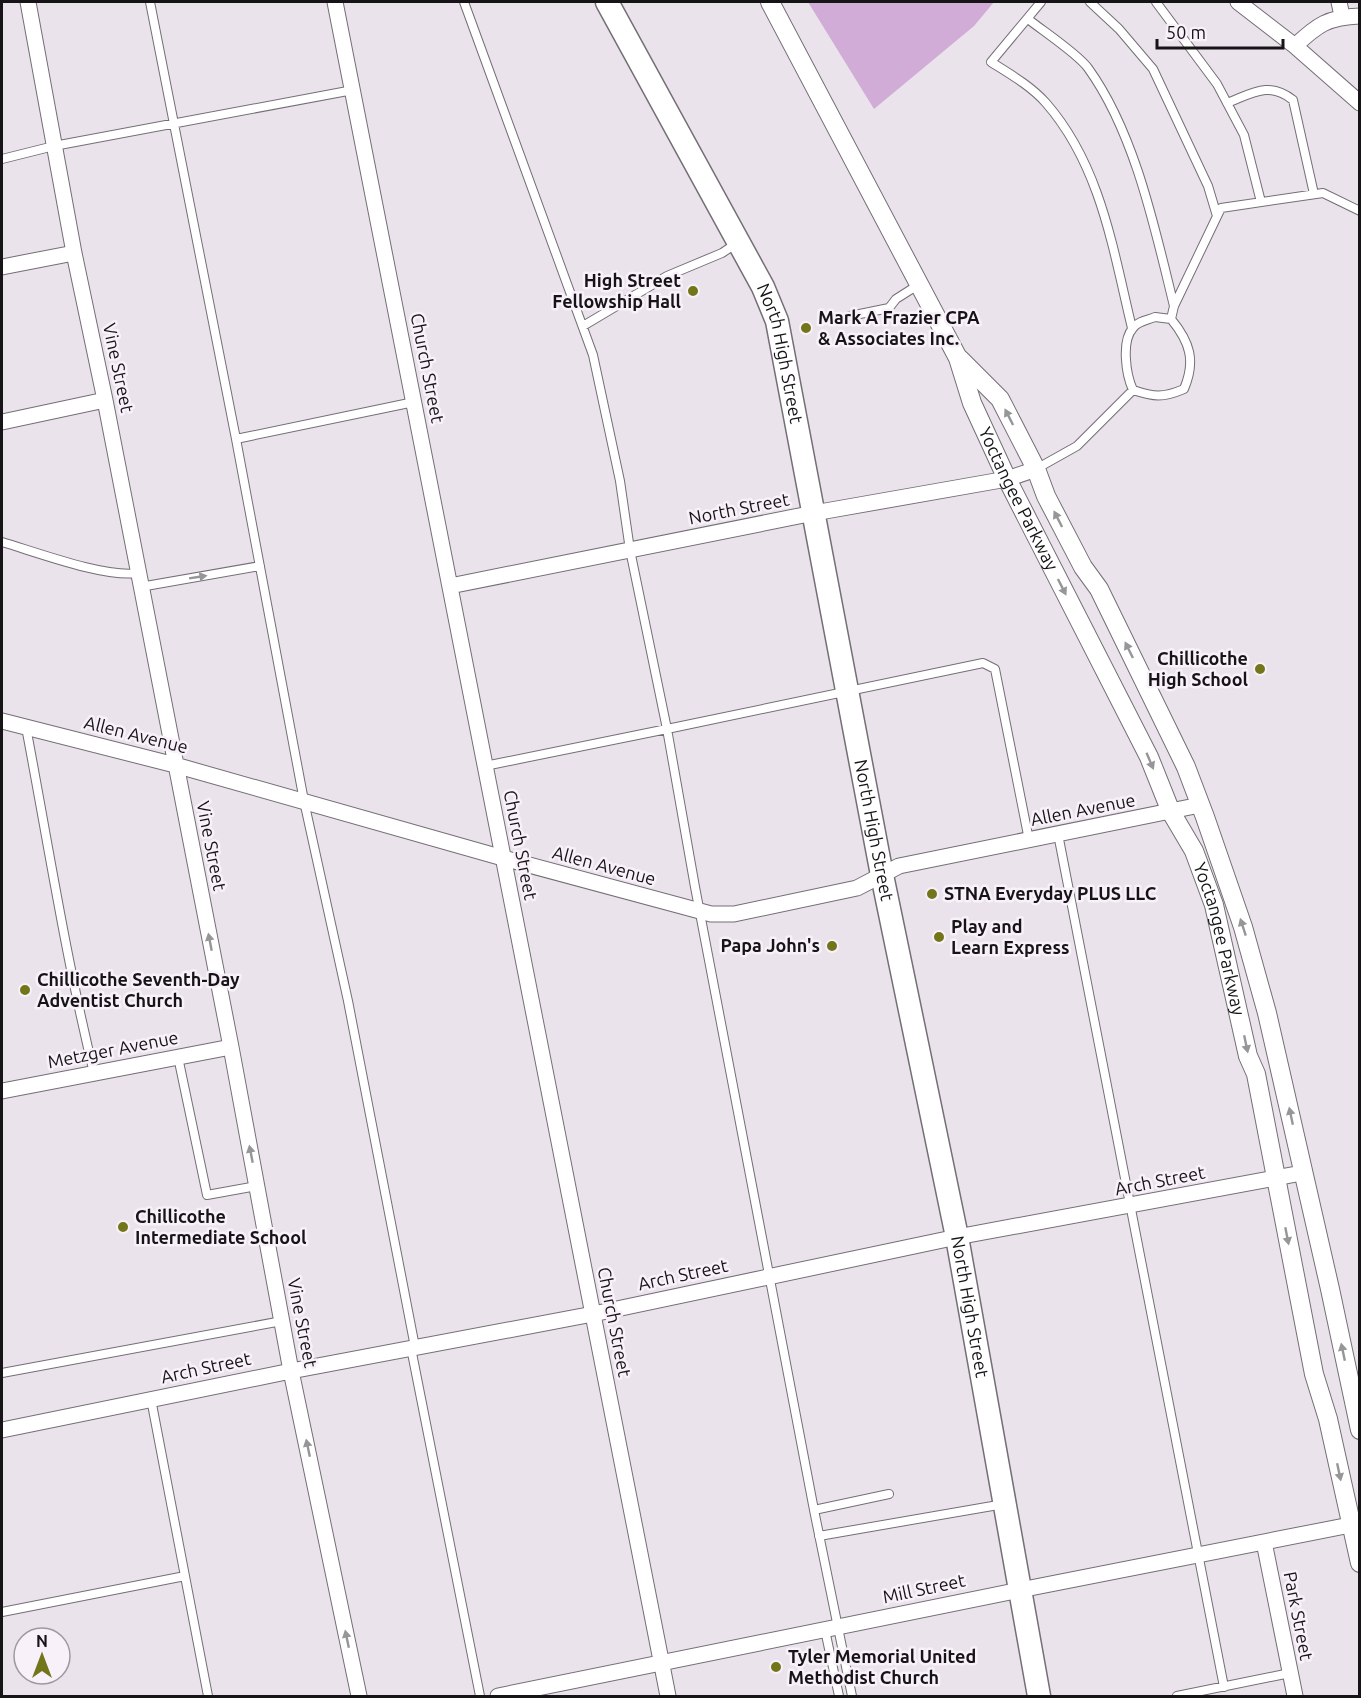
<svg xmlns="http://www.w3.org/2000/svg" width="1361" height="1698" font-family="Ubuntu,sans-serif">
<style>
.green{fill:#d0acd7}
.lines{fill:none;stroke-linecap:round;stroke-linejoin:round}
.service-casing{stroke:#746e75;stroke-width:10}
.minor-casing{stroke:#746e75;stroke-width:17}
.tertiary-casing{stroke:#746e75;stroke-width:20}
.primary-casing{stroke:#746e75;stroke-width:25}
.service{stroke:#fff;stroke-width:8}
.minor{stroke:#fff;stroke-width:15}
.tertiary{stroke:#fff;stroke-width:18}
.primary{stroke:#fff;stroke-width:22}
.oneway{fill:#969597}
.poi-dot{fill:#73751b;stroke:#f8f1f9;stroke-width:2}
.labels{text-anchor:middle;stroke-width:5;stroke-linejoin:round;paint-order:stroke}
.poi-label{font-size:18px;font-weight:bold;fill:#161417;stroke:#f8f1f9;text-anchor:start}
.street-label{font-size:18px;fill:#161417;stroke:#f8f1f9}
</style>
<rect width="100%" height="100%" fill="#ebe3ec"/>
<path class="green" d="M808,2H994L974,26L874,109Z"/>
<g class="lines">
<g class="service-casing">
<path id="service" d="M150,2L236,439
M464,2L593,355L620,481L630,550L667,729L485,766
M1041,2L991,62C1010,74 1031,86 1046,103C1101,166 1113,250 1132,328
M1090,2L1119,29L1153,69L1208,186L1217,216
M1156,2L1217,84L1244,135L1261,202
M1028,19C1043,31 1078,54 1088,68C1135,133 1155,229 1174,306
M1227,103C1253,93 1269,81 1293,100L1314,194
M2,159L54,146L353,90
M850,316L889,308L896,299L918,285
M1155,317L1171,319C1190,342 1196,361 1184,389C1163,398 1154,397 1133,390C1126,375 1121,341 1133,328C1138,321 1148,320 1155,317Z
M1171,319L1174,306L1221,208L1323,193L1360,211
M583,326L667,276L722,253L737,243
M414,402L236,439L304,801L348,1001L415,1347
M1036,469L1077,446L1133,390
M2,542C36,552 105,578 138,573
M140,587L260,566
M26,727C48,843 66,959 94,1073
M1058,834L1224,1687
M178,1057L207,1195L257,1186
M411,1348L480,1696
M2,1373L282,1321
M151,1399L208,1696
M814,1510L889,1494
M819,1536L1004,1504
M2,1612L185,1576
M825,1630L839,1696
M852,1696L814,1510L695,887L667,729L983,663L995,669L1029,840
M1177,1696L1290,1673"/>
</g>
<g class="minor-casing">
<path id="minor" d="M28,2L74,253L105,400L231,1047L291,1371L359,1696
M335,2L668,1696
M1238,2L1295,46L1360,103
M1339,2L1342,16
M1295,46C1317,25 1328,17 1360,16
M2,267L74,253
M2,422L105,400
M450,586L814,513L1007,479L1036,469
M2,721L175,765L503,858L711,914H734L857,888L899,866L1200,805
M2,1091L231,1047
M2,1430L291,1371L593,1314L957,1237L1302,1173
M1264,1542L1295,1696
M498,1696L1020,1590L1360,1523"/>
</g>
<g class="tertiary-casing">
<g id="tertiary">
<path id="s1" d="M770,2L958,358L972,403L1007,479L1149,757L1171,812L1194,851L1214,905L1248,1056L1256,1074L1314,1374L1328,1419L1360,1563"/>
<path d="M960,359L1000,399L1036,469L1046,496L1083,567L1099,589L1121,634L1186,767L1205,817L1243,927L1267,1013L1330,1289L1360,1430"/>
</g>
</g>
<g class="primary-casing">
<g id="primary">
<path id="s2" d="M607,2L763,287L777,321L882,875L957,1237L1039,1696"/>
</g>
</g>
<use href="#service" class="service"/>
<use href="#minor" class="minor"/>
<use href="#tertiary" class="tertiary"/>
<use href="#primary" class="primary"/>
</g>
<defs><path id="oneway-solid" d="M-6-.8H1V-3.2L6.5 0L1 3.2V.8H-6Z" transform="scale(1.5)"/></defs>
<g class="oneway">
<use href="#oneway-solid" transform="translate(1009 417) rotate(-117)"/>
<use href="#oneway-solid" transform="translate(1058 519) rotate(-117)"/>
<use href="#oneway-solid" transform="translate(198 577) rotate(-9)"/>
<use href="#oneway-solid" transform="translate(1062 587) rotate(63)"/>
<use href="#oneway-solid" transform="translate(1129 650) rotate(-116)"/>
<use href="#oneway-solid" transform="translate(1150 761) rotate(67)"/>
<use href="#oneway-solid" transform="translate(1243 927) rotate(-108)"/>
<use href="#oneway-solid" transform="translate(210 942) rotate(-101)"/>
<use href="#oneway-solid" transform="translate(1246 1044) rotate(78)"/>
<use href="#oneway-solid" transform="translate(1291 1116) rotate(-102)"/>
<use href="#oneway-solid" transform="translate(251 1154) rotate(-101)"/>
<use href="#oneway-solid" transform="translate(1287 1236) rotate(79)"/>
<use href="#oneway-solid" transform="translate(1343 1352) rotate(-102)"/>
<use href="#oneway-solid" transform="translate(308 1448) rotate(-102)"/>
<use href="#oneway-solid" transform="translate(1339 1472) rotate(78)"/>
<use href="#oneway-solid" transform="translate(347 1639) rotate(-102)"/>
</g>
<g class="poi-dot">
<circle cx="693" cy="291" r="6"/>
<circle cx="806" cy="328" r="6"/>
<circle cx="1260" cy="669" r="6"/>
<circle cx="932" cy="894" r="6"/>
<circle cx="939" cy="937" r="6"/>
<circle cx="832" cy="946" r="6"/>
<circle cx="25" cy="990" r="6"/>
<circle cx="123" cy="1227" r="6"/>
<circle cx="776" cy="1667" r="6"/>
</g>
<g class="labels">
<g class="poi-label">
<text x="681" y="287" text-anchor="end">High Street<tspan x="681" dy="21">Fellowship Hall</tspan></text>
<text x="818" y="324">Mark A Frazier CPA<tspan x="818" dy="21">&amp; Associates Inc.</tspan></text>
<text x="1248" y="665" text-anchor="end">Chillicothe<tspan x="1248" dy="21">High School</tspan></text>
<text x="944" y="900">STNA Everyday PLUS LLC</text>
<text x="951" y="933">Play and<tspan x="951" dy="21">Learn Express</tspan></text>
<text x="820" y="952" text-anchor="end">Papa John's</text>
<text x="37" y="986">Chillicothe Seventh-Day<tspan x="37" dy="21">Adventist Church</tspan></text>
<text x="135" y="1223">Chillicothe<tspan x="135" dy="21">Intermediate School</tspan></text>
<text x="788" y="1663">Tyler Memorial United<tspan x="788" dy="21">Methodist Church</tspan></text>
</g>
<g class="street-label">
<text dy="6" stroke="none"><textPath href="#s2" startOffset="394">North High Street</textPath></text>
<text transform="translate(118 368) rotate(78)" y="6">Vine Street</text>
<text transform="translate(427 368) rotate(79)" y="6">Church Street</text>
<text dy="6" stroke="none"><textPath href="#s1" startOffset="556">Yoctangee Parkway</textPath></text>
<text transform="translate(739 509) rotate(-11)" y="6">North Street</text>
<text transform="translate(136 735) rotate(14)" y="6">Allen Avenue</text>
<text transform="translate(1083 810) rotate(-11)" y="6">Allen Avenue</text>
<text dy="6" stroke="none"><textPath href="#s2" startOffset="880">North High Street</textPath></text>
<text transform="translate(520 845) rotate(79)" y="6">Church Street</text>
<text transform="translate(211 846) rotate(79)" y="6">Vine Street</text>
<text transform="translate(604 866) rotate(15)" y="6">Allen Avenue</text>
<text dy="6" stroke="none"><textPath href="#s1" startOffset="1042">Yoctangee Parkway</textPath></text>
<text transform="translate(113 1050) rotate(-11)" y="6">Metzger Avenue</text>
<text transform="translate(1160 1181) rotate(-11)" y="6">Arch Street</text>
<text transform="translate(683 1275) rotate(-12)" y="6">Arch Street</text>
<text dy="6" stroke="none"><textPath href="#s2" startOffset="1366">North High Street</textPath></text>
<text transform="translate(614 1322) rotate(79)" y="6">Church Street</text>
<text transform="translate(302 1323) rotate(79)" y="6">Vine Street</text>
<text transform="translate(206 1368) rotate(-12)" y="6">Arch Street</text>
<text transform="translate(924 1589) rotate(-12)" y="6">Mill Street</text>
<text transform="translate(1298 1616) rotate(79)" y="6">Park Street</text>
</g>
</g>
<rect width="1361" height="1698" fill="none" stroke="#161417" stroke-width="6"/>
<g transform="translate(42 1656)"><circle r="28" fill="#f8f1f9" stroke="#9e999f" stroke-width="1.5"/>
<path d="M0-4.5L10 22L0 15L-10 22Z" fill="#73751b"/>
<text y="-9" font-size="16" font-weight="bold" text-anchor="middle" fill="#161417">N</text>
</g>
<path d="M1157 39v9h126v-9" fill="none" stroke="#161417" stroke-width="3"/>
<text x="1166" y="39" font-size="18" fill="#161417" stroke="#f8f1f9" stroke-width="4.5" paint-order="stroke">50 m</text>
</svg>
